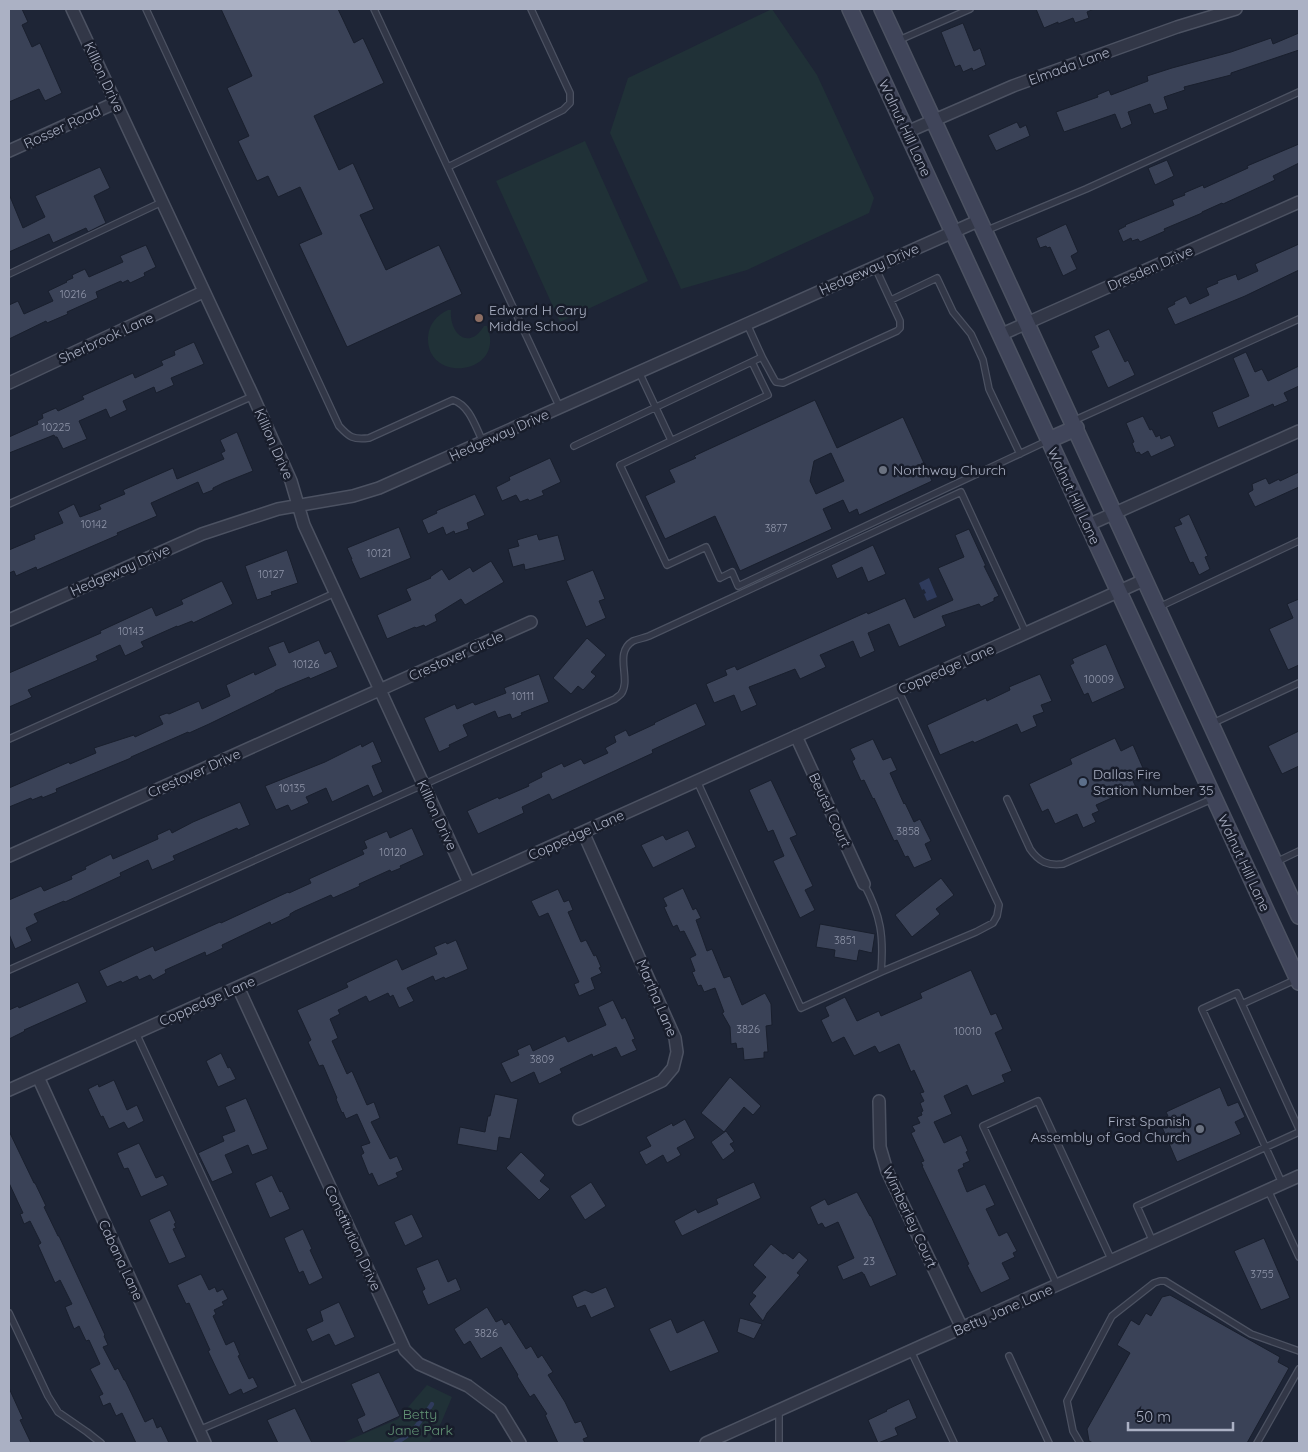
<svg xmlns="http://www.w3.org/2000/svg" width="1308" height="1452" font-family="Quicksand,sans-serif">
<style>
.green{fill:#203137}
.water{fill:#2f3b5c}
.lines{fill:none;stroke-linecap:round;stroke-linejoin:round}
.stream{stroke:#2f3b5c;stroke-width:4.5}
.building{fill:#3a4257;stroke:#191f2d;fill-rule:evenodd}
.service-casing{stroke:#4c5262;stroke-width:8}
.minor-casing{stroke:#4c5262;stroke-width:14}
.secondary-casing{stroke:#4c5262;stroke-width:18}
.service{stroke:#323747;stroke-width:5.5}
.minor{stroke:#323747;stroke-width:11}
.secondary{stroke:#40455a;stroke-width:15}
.education-dot{fill:#8d6e63;stroke:#181d2b;stroke-width:2}
.worship-dot{fill:#6b7280;stroke:#181d2b;stroke-width:2}
.service-dot{fill:#5c6f8a;stroke:#181d2b;stroke-width:2}
.labels{text-anchor:middle;stroke-width:5;stroke-linejoin:round;paint-order:stroke}
.number-label{font-size:11px;fill:#8f95a9}
.street-label{font-size:14px;fill:#abb1c4;stroke:#181d2b}
.poi-label{font-size:14px;fill:#abb1c4;stroke:#181d2b;text-anchor:start}
.park-label{font-size:14px;fill:#639576;stroke:#181d2b}
</style>
<rect width="100%" height="100%" fill="#1e2536"/>
<path class="green" d="M772,9L817,75L874,198L869,213L747,270L681,289L610,133L628,78Z
M585,141L648,281L560,322L496,181Z
M448,310H451C449,334 469,351 484,326H487C507,375 426,385 428,337C429,324 437,315 448,310Z
M427,1385L452,1397L441,1423L429,1443H342L398,1419Z"/>
<path class="water" d="M929,578L937,597L927,601L924,594L926,593L924,589L922,590L919,583Z"/>
<g class="lines">
<path class="stream" d="M395,1443C412,1436 422,1419 432,1404"/>
</g>
<path class="building" d="M9,9H22L28,22L22,25L32,47L40,43L62,93L45,101L39,89L9,102Z
M221,9H338L354,43L363,38L384,83L314,116L339,170L353,163L374,209L360,215L386,270L439,245L462,294L347,347L299,244L322,234L300,187L278,197L268,176L257,181L238,141L249,136L227,88L252,76Z
M1036,9H1094L1087,12L1089,18L1075,23L1073,18L1058,24V22L1044,28Z
M963,23L974,51L980,48L986,65L973,71L972,68L963,72L960,65L955,67L941,32Z
M1299,33V50L1231,73V75L1184,87L1185,90L1164,97L1168,109L1154,114L1150,104L1128,112L1132,124L1121,129L1115,114L1064,132L1056,112L1098,97L1097,95L1109,90L1111,95L1148,81L1147,76L1172,68L1231,52L1271,38L1273,44Z
M1017,122L1020,128L1026,125L1030,136L996,151L988,135Z
M1299,144V163L1273,176L1275,180L1223,204L1222,203L1202,212V213L1164,229L1165,231L1140,242L1138,239L1132,241L1131,238L1123,242L1118,230L1126,226L1125,225L1174,205L1172,200L1185,195L1184,193L1203,185L1204,188L1248,168L1247,166Z
M1167,160L1174,176L1155,185L1148,168Z
M100,167L110,188L94,196L106,223L88,232L86,228L53,243L49,234L9,252V194L23,228L45,217L35,196Z
M1066,224L1078,252L1071,256L1077,269L1063,276L1050,247L1047,248L1046,246L1040,248L1036,238Z
M1299,244V270L1245,296L1175,325L1167,308L1175,304L1174,302L1186,296L1190,304L1209,295L1206,288L1218,283L1217,281L1236,274L1238,280L1258,271L1255,264Z
M146,245L156,267L144,273L145,276L130,283L128,280L122,283L121,281L96,292L98,298L67,312L68,314L47,323L46,321L9,339V305L18,301L24,314L53,301L48,291L67,282L66,281L73,278L72,275L85,269L89,277L123,262L120,256Z
M1109,329L1125,362L1128,360L1135,375L1108,388L1091,351L1099,347L1094,336Z
M194,342L204,364L171,378L174,385L156,393L154,387L123,401L127,410L110,418L106,409L79,421L87,439L63,449L57,437H55L54,435L9,453V437L38,424L37,421L43,418L42,414L56,408L58,411L84,399L82,396L133,373L135,378L163,365L161,361L175,355L174,351Z
M1246,352L1255,372L1262,369L1268,381L1299,366V386L1284,393L1288,401L1274,407L1273,404L1218,428L1212,412L1249,396L1233,358Z
M815,400L837,448L903,417L932,481L859,515L857,509L849,513L843,500L823,509L832,529L740,571L715,516L665,539L645,496L675,482L669,470L696,458L694,456ZM831,453L844,481L816,494L810,481L814,461Z
M1143,416L1150,430L1152,429L1156,437L1160,435L1161,439L1170,435L1175,446L1151,457L1148,451L1141,455L1139,452L1136,453L1132,443L1134,442L1126,423Z
M237,432L253,471L223,483L213,488V490L203,494L198,482L151,503L157,516L117,533L118,535L37,570L36,567L16,576L14,571L9,573V550L35,539L34,535L63,523L58,512L74,504L80,517L101,509L99,505L125,494L123,490L173,468L177,479L224,459L221,453L225,451L220,440Z
M550,458L561,482L542,491L544,495L529,501L528,499L520,502L516,495L502,501L496,487L510,480L509,477Z
M1299,472V487L1255,507L1248,493L1253,490L1252,484L1266,478L1269,484L1279,479L1280,481Z
M475,494L485,515L467,523L469,529L455,534L454,531L446,535L443,527L428,534L422,520L437,513L436,511Z
M1189,514L1208,556L1205,557L1210,569L1199,575L1193,562L1190,563L1174,527L1182,524L1179,519Z
M399,527L411,558L360,579L351,559H352L347,548Z
M969,529L986,566H984L999,596L994,598V601L981,607L979,604L942,616L946,626L899,647L889,624L868,633L875,651L860,658L853,641L820,655L826,667L800,679L795,669L749,687L757,705L741,712L734,695L714,703L706,684L727,675L725,670L735,666L737,670L867,612L868,614L905,598L914,618L953,600L938,568L964,557L955,535Z
M537,534L539,540L558,535L565,560L525,570L524,564L513,567L508,549L519,546L517,540Z
M873,545L886,574L868,582L862,567L837,579L831,565Z
M287,550L298,583L271,592L272,595L257,600L245,566Z
M491,561L504,582L465,605L461,599L435,615L437,621L425,627L424,625L416,628L415,627L387,639L377,615L411,600L406,589L431,578L430,577L442,569L449,580L470,567L473,572Z
M593,570L605,599L599,601L606,618L586,627L566,581Z
M222,581L233,604L193,623L192,621L177,627V626L141,642L144,647L125,656L120,645L96,656L98,660L28,690L32,697L9,707V673L101,633L100,631L152,607L156,616L183,604L181,600Z
M1299,599V665L1288,670L1269,629L1293,618L1287,604Z
M587,638L606,655L591,672L596,676L583,690L578,686L571,694L553,678Z
M319,640L325,654L331,651L338,667L310,679L309,677L275,691V692L209,724L189,733L188,732L131,757V758L56,789L57,792L42,798V796L32,800L31,798L9,807V788L69,762L70,764L96,753L94,748L134,735L135,737L163,724L159,716L167,713L169,714L199,701L202,709L230,696L226,685L254,672L255,675L276,665L268,647L284,641L289,653Z
M1106,644L1125,688L1092,703L1088,693L1084,695L1070,665L1074,663L1072,659Z
M539,674L549,702L521,713L522,715L512,719L510,714L498,718L495,711L463,725L468,736L449,745L450,747L439,752L424,718L455,704L457,709L473,702L475,705L506,693L504,688Z
M1040,674L1052,701L1041,705L1044,712L1033,716L1037,726L1021,733L1017,724L974,743L973,741L940,755L927,725L986,698L987,701L1010,690L1009,687Z
M696,703L706,725L652,750L653,753L552,800L549,794L522,807L524,813L478,834L467,811L498,797L499,799L529,786L528,784L542,777L541,773L562,763L564,767L581,759L584,764L608,753L605,748L616,742L614,736L626,730L629,736L655,724L654,723Z
M1299,731V766L1282,774L1268,746Z
M1115,738L1121,751L1133,745L1146,775L1133,781L1136,787L1096,805L1099,811L1092,814L1096,822L1083,828L1077,814L1055,824L1048,809L1042,812L1029,784L1072,764L1070,759Z
M873,739L883,760L891,757L897,770L890,773L904,804L905,803L914,822L920,819L931,841L925,844L932,860L914,868L908,856L905,857L897,840L894,841L874,798L873,799L864,780L861,781L852,761L855,759L850,749Z
M373,741L382,762L372,766L383,792L373,797L368,785L332,802L326,788L306,797L309,803L291,811L288,805L276,810L265,786L325,762L361,744L362,747Z
M771,780L797,835L790,838L813,886L805,890L815,910L800,918L773,861L784,856L773,830L768,832L749,790Z
M240,802L250,825L238,830L237,828L173,856L175,860L152,870L148,860L120,873L121,876L65,902L64,901L34,914L38,922L26,928L32,941L15,949L9,934V900L41,886L44,891L72,879L71,876L86,869L85,867L111,854L113,859L158,839L157,835L170,829L172,833L193,822Z
M412,828L424,855L400,866L401,868L391,872L390,870L359,884L360,886L333,898L331,895L295,911L290,914V916L271,925L270,922L222,945L223,948L206,956L205,952L165,970L166,973L153,980L150,975L139,980L137,976L122,983L121,981L107,987L99,971L153,946L155,951L220,922L221,923L288,892L289,893L311,883L309,879L364,854L362,850L367,848L364,841L387,831L390,838Z
M688,830L696,847L653,868L641,845L663,835L666,840Z
M941,878L954,895L936,909L940,914L912,937L895,915Z
M683,888L693,910L696,908L701,918L696,920L707,951L712,949L724,978L730,976L742,1005L765,993L771,1004L772,1025L766,1026L768,1052H764V1058L744,1060L743,1048L737,1049L736,1043L731,1044L730,1027L722,1013L724,1012L715,988L704,992L701,985L698,986L692,972L695,971L690,958L696,955L684,931L680,932L677,925L673,927L664,907L667,906L663,898Z
M558,889L564,902L569,900L573,910L568,912L581,942L586,940L594,956L596,955L601,967L599,968L602,973L591,978L595,989L579,996L574,984L579,982L548,913L539,917L531,901Z
M820,924L875,934L872,953L859,950L857,961L834,957L835,950L816,947Z
M456,940L468,969L445,979L444,977L435,981L433,976L407,988L414,1001L399,1008L393,995L390,997L388,993L369,1002L366,996L338,1010L340,1014L330,1019L338,1038L332,1041L347,1074L352,1071L367,1105L374,1102L380,1118L371,1122L390,1159L397,1156L403,1170L396,1173L398,1177L378,1186L372,1173L369,1175L361,1155L364,1153L361,1146L370,1143L357,1114L346,1119L343,1112L342,1113L336,1099L337,1098L323,1065L319,1066L308,1042L311,1040L297,1010L348,987L346,983L397,959L402,970L437,954L434,947L446,942L447,944Z
M971,970L991,1015L996,1013L1003,1029L995,1033L1012,1071L1002,1075L1005,1082L972,1096L967,1085L944,1096L952,1114L934,1122L944,1143L961,1135L968,1151L966,1152L970,1161L963,1164L964,1167L958,1170L967,1192L985,1184L995,1205L986,1209L999,1236L1007,1232L1017,1251L1013,1253L1015,1257L1002,1263L1010,1279L981,1293L967,1265L969,1264L922,1166H923L921,1162L924,1161L911,1133L915,1131L912,1126L920,1123L917,1117L922,1115L921,1112L923,1111L920,1103L924,1101L920,1093L924,1092L914,1070L911,1072L899,1044L879,1053L875,1046L854,1056L844,1037L832,1043L821,1020L829,1016L825,1007L845,997L857,1021L879,1011L881,1016L922,998L920,993Z
M78,982L87,1002L24,1030L25,1031L9,1039V1010L18,1006L19,1008Z
M613,1000L622,1019L625,1017L635,1039L632,1040L637,1050L621,1057L616,1047L593,1057L592,1054L560,1069L562,1073L539,1084L534,1072L511,1083L501,1063L519,1055L517,1050L530,1044L533,1051L565,1036L568,1042L606,1025L598,1007Z
M221,1053L228,1068L230,1067L236,1079L218,1087L206,1061Z
M730,1077L761,1106L753,1115L744,1107L724,1132L701,1113Z
M114,1080L127,1110L137,1105L144,1121L128,1129L124,1122L109,1129L103,1116L101,1117L88,1089L98,1084L99,1087Z
M1220,1087L1228,1106L1238,1102L1245,1117L1235,1122L1241,1134L1177,1162L1159,1120L1168,1116L1166,1112Z
M495,1094L518,1099L510,1139L499,1137L497,1151L457,1144L460,1127L485,1132L488,1116H490Z
M246,1098L268,1149L252,1155L248,1145L225,1155L233,1173L212,1182L198,1153L224,1141L222,1136L235,1131L225,1107Z
M685,1119L695,1138L677,1148L681,1155L667,1163L663,1155L646,1165L639,1152L651,1146L646,1137L672,1123L673,1126Z
M9,1131L34,1183H35L46,1206L44,1207L58,1236H59L105,1335L104,1336L108,1345L103,1347L115,1370L118,1368L124,1380H125L145,1422L153,1418L157,1428L161,1426L169,1443H136L122,1413L116,1416L110,1403L103,1406L99,1396L103,1394L90,1369L100,1364L89,1340L86,1341L79,1326L74,1329L65,1307L72,1304L60,1280L55,1283L38,1245L41,1243L30,1221L24,1224L20,1214L23,1213L9,1183Z
M726,1131L734,1142L730,1144L735,1151L723,1160L711,1142Z
M139,1143L156,1178L163,1175L168,1185L141,1197L128,1168L124,1169L117,1153Z
M521,1152L545,1175L540,1181L550,1189L539,1200L506,1168Z
M272,1175L280,1192L282,1191L290,1209L270,1218L255,1183Z
M591,1182L606,1206L585,1220L570,1196Z
M754,1182L761,1198L682,1236L674,1221L696,1209L698,1213L718,1204L716,1199Z
M857,1192L870,1216H871L897,1275L870,1287L864,1274H863L862,1272L843,1280L837,1266L854,1258L838,1222L825,1228L822,1223L818,1225L810,1207L825,1199L828,1205Z
M170,1210L176,1223L174,1224L176,1228L173,1229L186,1257L169,1264L149,1220Z
M412,1214L423,1237L405,1246L394,1222Z
M303,1229L312,1249L310,1250L323,1278L309,1285L303,1271L299,1273L284,1238Z
M1264,1238L1290,1298L1261,1310L1234,1251Z
M771,1244L783,1254L785,1253L793,1259L799,1252L808,1260L797,1273L800,1275L767,1313L763,1321L749,1304L756,1296L752,1293L766,1277L753,1265Z
M438,1259L448,1282L456,1278L461,1290L428,1305L422,1291L425,1289L416,1268Z
M201,1274L209,1290L215,1287L217,1292L223,1289L228,1299L222,1302L224,1305L214,1310L216,1314L213,1316L226,1345L234,1341L240,1355L238,1356L249,1379L253,1377L258,1387L243,1394L241,1389L229,1395L208,1351L210,1350L189,1303L186,1304L177,1285Z
M606,1287L615,1307L591,1318L585,1305L577,1308L572,1296L585,1290L592,1293Z
M1170,1295L1280,1357L1278,1362L1289,1368L1247,1443H1093L1089,1441L1087,1429L1130,1353L1117,1345L1131,1320L1139,1325L1146,1313L1151,1316L1162,1297Z
M339,1302L355,1337L335,1346L329,1334L312,1342L306,1329L323,1321L320,1311Z
M487,1307L496,1322L502,1319L505,1325L509,1322L526,1349L531,1346L538,1358L542,1355L553,1372L548,1375L565,1402L575,1423L581,1421L588,1437L583,1439L585,1443H558L545,1415L547,1414L534,1394L530,1397L517,1376L518,1375L501,1347L481,1359L470,1341L464,1345L454,1329Z
M740,1318L762,1324L754,1339L737,1332Z
M671,1319L677,1333L704,1320L719,1352L670,1372L649,1329Z
M379,1372L400,1416L363,1433L357,1419L365,1415L351,1384Z
M9,1388L23,1419L20,1420L31,1443H9Z
M909,1399L917,1418L895,1428L898,1435L878,1443L868,1420L887,1411L886,1410Z
M295,1408L312,1443H278L267,1420Z"/>
<g class="lines">
<g class="service-casing">
<path id="service" d="M146,9L339,426C349,437 353,440 369,438L453,400C470,406 475,426 483,442
M374,9L560,408
M897,41L970,9
M448,167L563,110L570,103V93L531,9
M985,231L1086,189L1299,92
M9,274L162,202
M891,300L937,278L953,312L971,334L983,360L989,389L1020,454
M762,357L774,379L776,382L783,383L897,331L900,328V321L875,267
M752,362L768,395L620,465L667,565L706,547L720,578L732,572L738,586L1049,440
M639,372L671,440
M1073,421L1299,319
M574,446L762,357L747,324
M9,504L253,396
M1159,607L1299,541
M1211,724L1299,683
M9,739L335,593
M697,781L801,1008L881,972C884,936 881,916 864,884
M1007,799L1030,849C1039,862 1048,866 1063,864L1212,799
M1276,862L1299,851
M9,970L615,699C617,697 619,696 621,694C632,679 613,653 633,641C638,639 644,638 649,636L961,492L1026,633
M881,972L976,932L993,923L997,916L999,905L898,690
M1242,1004L1297,979
M136,1033L300,1387
M1282,1183L1202,1009L1237,993L1299,1129
M1268,1190L1299,1257
M1153,1242L1137,1206L1299,1132
M1057,1285L983,1126L1038,1101L1112,1261
M9,1313L48,1396L58,1412L87,1432L101,1443
M911,1351L954,1443
M1009,1356L1049,1443
M779,1411V1443
M199,1430L402,1344
M1080,1443L1073,1431L1067,1401L1112,1316L1154,1283L1160,1281H1165L1251,1334L1299,1351
M1257,1443L1299,1369"/>
</g>
<g class="minor-casing">
<path id="minor" d="M72,9L253,396L291,481L304,525L469,883
M907,132L1013,86L1177,27L1236,9
M9,151L115,103
M1000,335L1299,202
M9,383L203,292
M1088,525L1299,431
M9,620L202,534L278,509L353,496L379,488L980,220
M796,736L864,884
M9,856L531,622
M238,987L405,1350L419,1364L468,1386L500,1410L520,1443
M38,1077L205,1443
M9,1090L1144,580
M879,1101L880,1147L887,1171L962,1328
M579,1119L662,1081L673,1068L677,1052L675,1038L583,832
M706,1443L1299,1176"/>
</g>
<g class="secondary-casing">
<path id="secondary" d="M850,9L1299,982
M882,9C1022,311 1160,614 1299,916
M1049,440L1076,428"/>
</g>
<use href="#service" class="service"/>
<use href="#minor" class="minor"/>
<use href="#secondary" class="secondary"/>
</g>
<circle class="education-dot" cx="479" cy="318" r="5"/>
<g class="worship-dot">
<circle cx="883" cy="470" r="5"/>
<circle cx="1200" cy="1129" r="5"/>
</g>
<circle class="service-dot" cx="1083" cy="782" r="5"/>
<g class="labels">
<g class="number-label">
<text x="73" y="298">10216</text>
<text x="56" y="431">10225</text>
<text x="94" y="528">10142</text>
<text x="776" y="532">3877</text>
<text x="379" y="557">10121</text>
<text x="271" y="578">10127</text>
<text x="131" y="635">10143</text>
<text x="306" y="668">10126</text>
<text x="1099" y="683">10009</text>
<text x="523" y="700">10111</text>
<text x="292" y="792">10135</text>
<text x="908" y="835">3858</text>
<text x="393" y="856">10120</text>
<text x="845" y="944">3851</text>
<text x="748" y="1033">3826</text>
<text x="968" y="1035">10010</text>
<text x="542" y="1063">3809</text>
<text x="869" y="1265">23</text>
<text x="1262" y="1278">3755</text>
<text x="486" y="1337">3826</text>
</g>
<g class="street-label">
<text transform="translate(1069 66) rotate(-20)" y="5">Elmada Lane</text>
<text transform="translate(104 77) rotate(65)" y="5">Killion Drive</text>
<text transform="translate(62 127) rotate(-25)" y="5">Rosser Road</text>
<text transform="translate(905 128) rotate(65)" y="5">Walnut Hill Lane</text>
<text transform="translate(1150 268) rotate(-24)" y="5">Dresden Drive</text>
<text transform="translate(869 269) rotate(-24)" y="5">Hedgeway Drive</text>
<text transform="translate(106 338) rotate(-25)" y="5">Sherbrook Lane</text>
<text transform="translate(499 435) rotate(-24)" y="5">Hedgeway Drive</text>
<text transform="translate(274 444) rotate(66)" y="5">Killion Drive</text>
<text transform="translate(1074 496) rotate(65)" y="5">Walnut Hill Lane</text>
<text transform="translate(120 570) rotate(-24)" y="5">Hedgeway Drive</text>
<text transform="translate(456 656) rotate(-24)" y="5">Crestover Circle</text>
<text transform="translate(946 669) rotate(-24)" y="5">Coppedge Lane</text>
<text transform="translate(194 773) rotate(-24)" y="5">Crestover Drive</text>
<text transform="translate(830 810) rotate(65)" y="5">Beutel Court</text>
<text transform="translate(437 815) rotate(65)" y="5">Killion Drive</text>
<text transform="translate(576 835) rotate(-24)" y="5">Coppedge Lane</text>
<text transform="translate(1244 863) rotate(65)" y="5">Walnut Hill Lane</text>
<text transform="translate(657 998) rotate(67)" y="5">Martha Lane</text>
<text transform="translate(207 1001) rotate(-24)" y="5">Coppedge Lane</text>
<text transform="translate(910 1217) rotate(65)" y="5">Wimberley Court</text>
<text transform="translate(353 1238) rotate(65)" y="5">Constitution Drive</text>
<text transform="translate(121 1260) rotate(65)" y="5">Cabana Lane</text>
<text transform="translate(1003 1310) rotate(-24)" y="5">Betty Jane Lane</text>
</g>
<g class="poi-label">
<text x="489" y="315">Edward H Cary<tspan x="489" dy="16">Middle School</tspan></text>
<text x="893" y="475">Northway Church</text>
<text x="1093" y="779">Dallas Fire<tspan x="1093" dy="16">Station Number 35</tspan></text>
<text x="1190" y="1126" text-anchor="end">First Spanish<tspan x="1190" dy="16">Assembly of God Church</tspan></text>
</g>
<g class="park-label">
<text x="420" y="1419">Betty<tspan x="420" dy="16">Jane Park</tspan></text>
</g>
</g>
<rect width="1308" height="1452" fill="none" stroke="#abb1c4" stroke-width="20"/>
<path d="M1128 1422v8h105v-8" fill="none" stroke="#abb1c4" stroke-width="2.5"/>
<text x="1136" y="1422" font-size="15" fill="#abb1c4" stroke="#181d2b" stroke-width="4" paint-order="stroke">50 m</text>
</svg>
